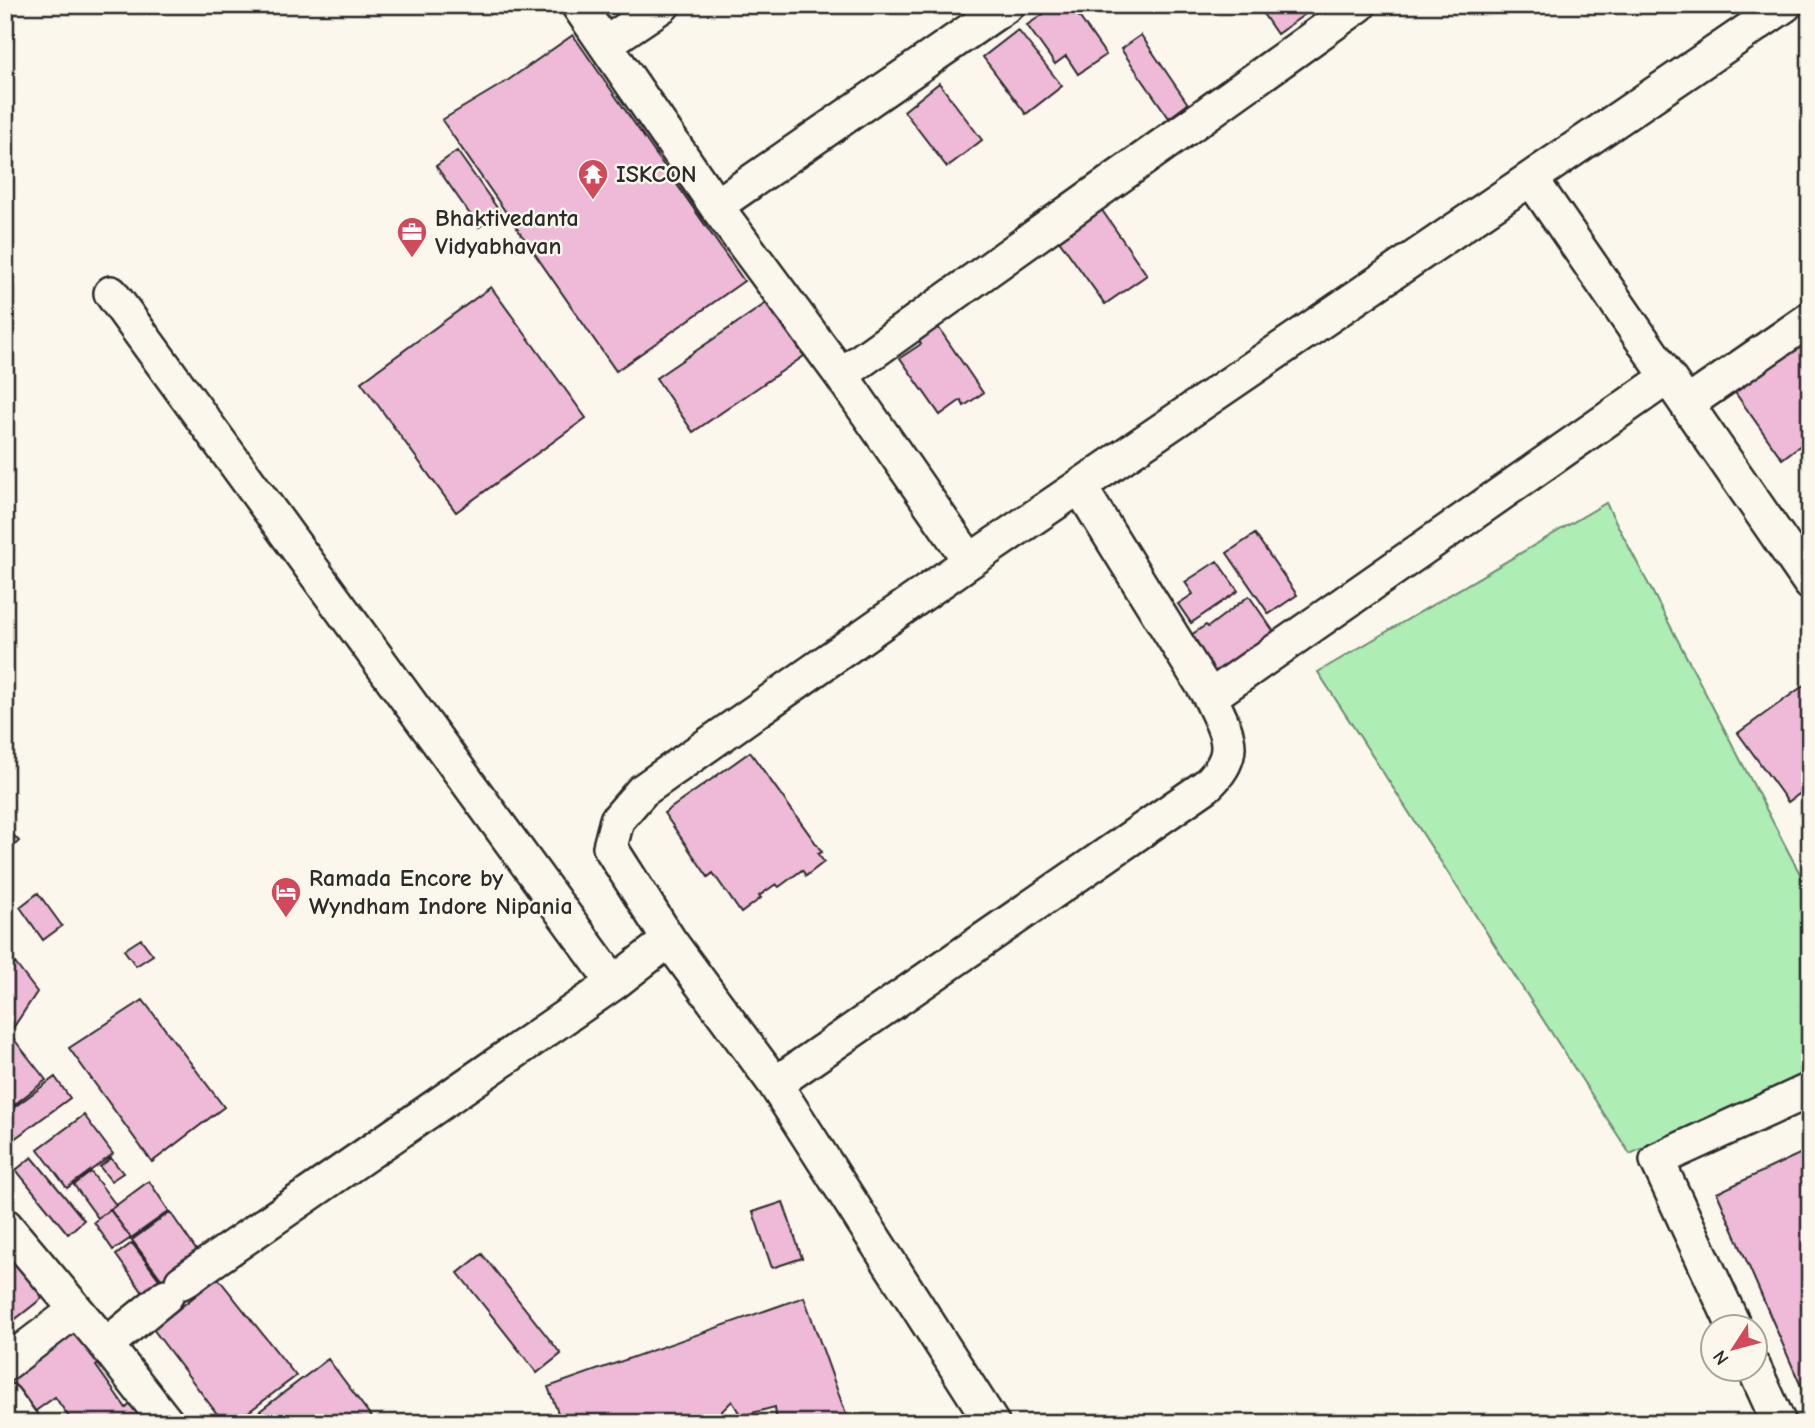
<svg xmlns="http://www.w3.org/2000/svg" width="1815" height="1428" font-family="'Comic Neue',sans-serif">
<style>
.green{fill:#aeedb4;stroke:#6c8c70;stroke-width:2}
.building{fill:#eebad8;stroke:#2b2b2b;stroke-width:2}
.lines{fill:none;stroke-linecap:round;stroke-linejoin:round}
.street-casing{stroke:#2b2b2b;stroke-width:38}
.street{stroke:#fbf7ec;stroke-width:33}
.labels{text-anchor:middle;stroke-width:5;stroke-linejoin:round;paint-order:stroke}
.poi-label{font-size:24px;font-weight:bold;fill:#2b2b2b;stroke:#fbf7ec;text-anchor:start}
</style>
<rect width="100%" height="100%" fill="#fbf7ec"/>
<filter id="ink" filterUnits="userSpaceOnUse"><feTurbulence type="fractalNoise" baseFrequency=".0143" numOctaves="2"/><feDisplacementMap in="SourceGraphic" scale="14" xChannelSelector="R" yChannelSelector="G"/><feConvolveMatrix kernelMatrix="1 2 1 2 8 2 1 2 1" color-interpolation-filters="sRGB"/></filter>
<g filter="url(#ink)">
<path class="green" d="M1606,503L1810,893V1073L1630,1154L1318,672Z"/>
<path class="building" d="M1057,5H1071L1106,55L1078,74L1066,56L1055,64L1027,25Z
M1257,5H1318L1277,34Z
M1018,30L1062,86L1026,114L983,57Z
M573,35L744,281L616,371L442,120L507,81Z
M1141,35L1188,104L1169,118L1121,49Z
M939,83L982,140L947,167L904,111Z
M457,151L500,212L479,227L436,166Z
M1099,206L1147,275L1105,304L1056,236Z
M491,287L586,418L456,512L361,382Z
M768,302L804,356L693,432L656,378Z
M932,318L983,393L964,406L961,400L940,415L900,358L921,344L913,332Z
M1810,337V438L1782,459L1734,391Z
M1255,534L1297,595L1269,614L1227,553Z
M1217,561L1238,591L1191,623L1178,604L1193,594L1185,582Z
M1249,596L1274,632L1214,675L1188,637L1206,625L1208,627Z
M1810,681V786L1788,802L1738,733Z
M750,752L822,852L818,854L824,862L806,876L802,870L779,887L776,884L759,896L761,898L741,913L713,873L708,877L664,813Z
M5,827L19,841L5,855Z
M38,893L62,926L43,940L20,907Z
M141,939L153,955L136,966L124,950Z
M15,963L37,992L11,1031L5,1023V970Z
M143,1000L224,1107L152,1162L69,1048Z
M13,1038L46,1080L5,1112V1044Z
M55,1077L70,1098L14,1139L5,1127V1114Z
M84,1115L113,1154L67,1188L38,1149Z
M1810,1149V1407L1717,1193Z
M32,1157L84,1220L68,1234L16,1170Z
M111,1158L123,1173L111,1181L100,1167Z
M91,1172L116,1205L98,1218L74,1185Z
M149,1181L169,1211L131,1238L110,1210Z
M783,1202L802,1258L772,1268L753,1212Z
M110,1209L131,1238L113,1250L94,1222Z
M170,1212L199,1254L162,1280L132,1240Z
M5,1235L50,1292L13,1321L5,1311Z
M132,1243L161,1282L144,1294L116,1255Z
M482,1254L561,1354L537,1373L458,1273Z
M218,1278L296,1376L234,1423H224L153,1329Z
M804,1297L849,1423H777L775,1407L741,1416L732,1401L722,1411L725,1423H562L548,1387Z
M72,1324L100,1363L96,1366L126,1408L135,1400L149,1423H73L55,1397L30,1415L5,1383V1374Z
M328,1359L373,1419L369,1423H250L248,1420Z"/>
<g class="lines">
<g class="street-casing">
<path id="street" d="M578,5L716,206L841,375L970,561L642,791L617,820L610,847L669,940L775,1084L992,1423
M605,44L663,5
M1532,180L1810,583
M716,206L1007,5
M111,293L614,983
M841,375L1359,5
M1687,404L1810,319
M970,561L1785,5
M1210,697L1668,377
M775,1084L1206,786C1241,754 1228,735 1210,697L1080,487
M5,1225L106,1345L167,1423
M182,1282L614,983L669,940
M1734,1326L1657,1160L1810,1090
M106,1345L166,1296
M5,1364L76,1310
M1754,1368L1779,1423
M5,1400L22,1423"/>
</g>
<use href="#street" class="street"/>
</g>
</g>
<defs>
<g id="temple-pin" transform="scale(1.575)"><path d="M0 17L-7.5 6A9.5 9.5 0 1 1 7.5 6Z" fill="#d1495b" stroke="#fbf7ec"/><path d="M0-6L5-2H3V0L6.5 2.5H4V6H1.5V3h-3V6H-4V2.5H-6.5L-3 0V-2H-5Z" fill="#fff"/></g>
<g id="office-pin" transform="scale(1.575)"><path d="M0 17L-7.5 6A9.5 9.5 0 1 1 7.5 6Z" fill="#d1495b" stroke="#fbf7ec"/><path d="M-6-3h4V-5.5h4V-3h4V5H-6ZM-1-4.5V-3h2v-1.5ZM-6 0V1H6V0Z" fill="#fff"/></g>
<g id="hotel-pin" transform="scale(1.575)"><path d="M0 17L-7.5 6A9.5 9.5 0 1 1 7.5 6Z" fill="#d1495b" stroke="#fbf7ec"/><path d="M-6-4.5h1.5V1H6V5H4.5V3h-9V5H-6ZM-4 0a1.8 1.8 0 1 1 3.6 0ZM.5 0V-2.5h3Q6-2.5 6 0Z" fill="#fff"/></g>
</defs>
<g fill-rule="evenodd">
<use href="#temple-pin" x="593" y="174"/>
<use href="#office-pin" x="412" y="232"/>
<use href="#hotel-pin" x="286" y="892"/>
</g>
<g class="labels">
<g class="poi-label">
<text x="616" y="182">ISKCON</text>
<text x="435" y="226">Bhaktivedanta<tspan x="435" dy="28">Vidyabhavan</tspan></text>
<text x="309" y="886">Ramada Encore by<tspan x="309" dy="28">Wyndham Indore Nipania</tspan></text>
</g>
</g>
<rect width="1815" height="1428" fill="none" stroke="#fbf7ec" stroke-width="28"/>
<rect x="14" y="14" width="1787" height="1400" fill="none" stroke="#2b2b2b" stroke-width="2.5" filter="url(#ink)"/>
<g transform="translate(1734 1348) rotate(234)"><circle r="33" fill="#fbf7ec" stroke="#a8a59f" stroke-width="2"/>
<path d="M0-5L12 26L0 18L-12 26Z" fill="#d1495b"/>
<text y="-10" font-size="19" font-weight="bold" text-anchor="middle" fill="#2b2b2b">N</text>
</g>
</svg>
